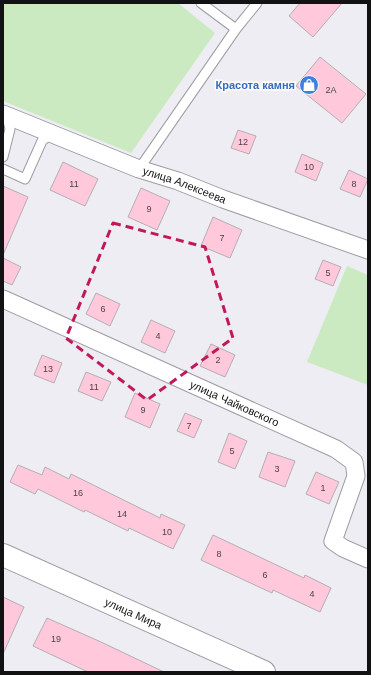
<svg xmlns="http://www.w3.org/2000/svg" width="371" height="675" font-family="Helvetica,sans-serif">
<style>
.green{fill:#cceac2}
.building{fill:#ffc9db;stroke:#b5aeb0}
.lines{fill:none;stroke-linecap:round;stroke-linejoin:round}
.lane-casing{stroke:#9d9da3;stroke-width:11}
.street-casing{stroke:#9d9da3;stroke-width:19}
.secondary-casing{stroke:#9d9da3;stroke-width:24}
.lane{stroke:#fff;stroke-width:9}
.street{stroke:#fff;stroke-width:17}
.secondary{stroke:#fff;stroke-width:22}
.marked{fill:none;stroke:#c2185b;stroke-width:3;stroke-dasharray:8 5;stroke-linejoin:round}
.labels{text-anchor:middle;stroke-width:3.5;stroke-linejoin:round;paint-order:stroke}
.number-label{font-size:9px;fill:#4d4046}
.shop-label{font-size:11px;font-weight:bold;fill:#366cbe;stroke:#fbfbfe;text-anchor:end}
.street-label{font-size:11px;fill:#121214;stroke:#fbfbfe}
</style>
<rect width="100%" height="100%" fill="#ededf3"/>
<path class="green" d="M3,3H178L215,33L131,153L3,101Z
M347,266L368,275V385L307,362Z"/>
<path class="building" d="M300,3H342L313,37L289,16Z
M320,57L366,94L342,123L296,86Z
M238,130L256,136L249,154L231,148Z
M302,154L323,163L316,181L295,172Z
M63,162L98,179L85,206L50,190Z
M349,170L368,179L360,197L340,189Z
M3,186L28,197L3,255Z
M141,188L170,201L157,230L128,217Z
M213,217L242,230L230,258L201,246Z
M3,258L21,267L12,285L3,281Z
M323,260L341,267L333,286L315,279Z
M96,293L120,304L110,326L86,314Z
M151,320L175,331L165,353L141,342Z
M211,344L235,355L225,377L200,366Z
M42,355L62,363L54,383L34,375Z
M86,372L111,382L102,401L78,391Z
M135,393L160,404L150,428L125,417Z
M185,413L202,420L194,438L177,431Z
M229,433L247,441L235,469L218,462Z
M268,452L295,461L285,487L259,477Z
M18,465L42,475L45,467L69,479L71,474L160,518L161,514L185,525L173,549L129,528L128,531L85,510L84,512L38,489L35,494L10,482Z
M316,472L339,482L329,504L306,494Z
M213,535L304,578L305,575L331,588L320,612L273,590L272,593L201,560Z
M3,597L24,607L3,654Z
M47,618L101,642L164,672H88L33,646Z"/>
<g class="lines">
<g class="lane-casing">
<path id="lane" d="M201,3L236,29
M3,157L10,129L7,116
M3,169L25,179L42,141L50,134
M139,169L236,29L257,3"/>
</g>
<g class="street-casing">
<g id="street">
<path id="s1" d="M3,114L139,169L178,181L223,199L368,250"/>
<path id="s2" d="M3,299L336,449L354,462L356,476L333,541L343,548L368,559"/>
</g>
</g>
<g class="secondary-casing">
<g id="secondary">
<path id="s3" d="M3,555L264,672"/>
</g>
</g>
<use href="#lane" class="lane"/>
<use href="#street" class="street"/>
<use href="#secondary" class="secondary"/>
</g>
<path class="marked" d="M113,223L205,247L233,338L147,400L66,338Z"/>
<defs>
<g id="shop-disc" transform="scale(1)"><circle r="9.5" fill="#3f7fe0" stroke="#fbfbfe"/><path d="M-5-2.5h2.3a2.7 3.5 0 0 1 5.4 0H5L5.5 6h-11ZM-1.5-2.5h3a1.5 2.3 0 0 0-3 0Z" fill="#fff"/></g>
</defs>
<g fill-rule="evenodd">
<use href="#shop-disc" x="309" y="85"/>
</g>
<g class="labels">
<g class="number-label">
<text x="331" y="93">2А</text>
<text x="243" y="145">12</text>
<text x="309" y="170">10</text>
<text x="74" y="187">11</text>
<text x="354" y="187">8</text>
<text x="149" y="212">9</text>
<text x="222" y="241">7</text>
<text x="328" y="276">5</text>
<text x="103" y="312">6</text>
<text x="158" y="339">4</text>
<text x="218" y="363">2</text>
<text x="48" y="372">13</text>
<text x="94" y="390">11</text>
<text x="143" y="413">9</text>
<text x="189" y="429">7</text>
<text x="232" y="454">5</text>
<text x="277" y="472">3</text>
<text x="323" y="491">1</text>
<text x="78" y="496">16</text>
<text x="122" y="517">14</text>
<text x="167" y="535">10</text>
<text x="219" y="557">8</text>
<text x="265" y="578">6</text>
<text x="312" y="597">4</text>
<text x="56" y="642">19</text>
</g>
<g class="shop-label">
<text x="295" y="89">Красота камня</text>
</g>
<g class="street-label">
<text dy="4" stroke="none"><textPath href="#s1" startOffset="195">улица Алексеева</textPath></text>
<text dy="4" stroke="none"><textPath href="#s2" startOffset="254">улица Чайковского</textPath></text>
<text dy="4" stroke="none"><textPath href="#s3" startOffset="143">улица Мира</textPath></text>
</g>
</g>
<rect width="371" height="675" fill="none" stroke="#121214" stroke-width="8"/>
</svg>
